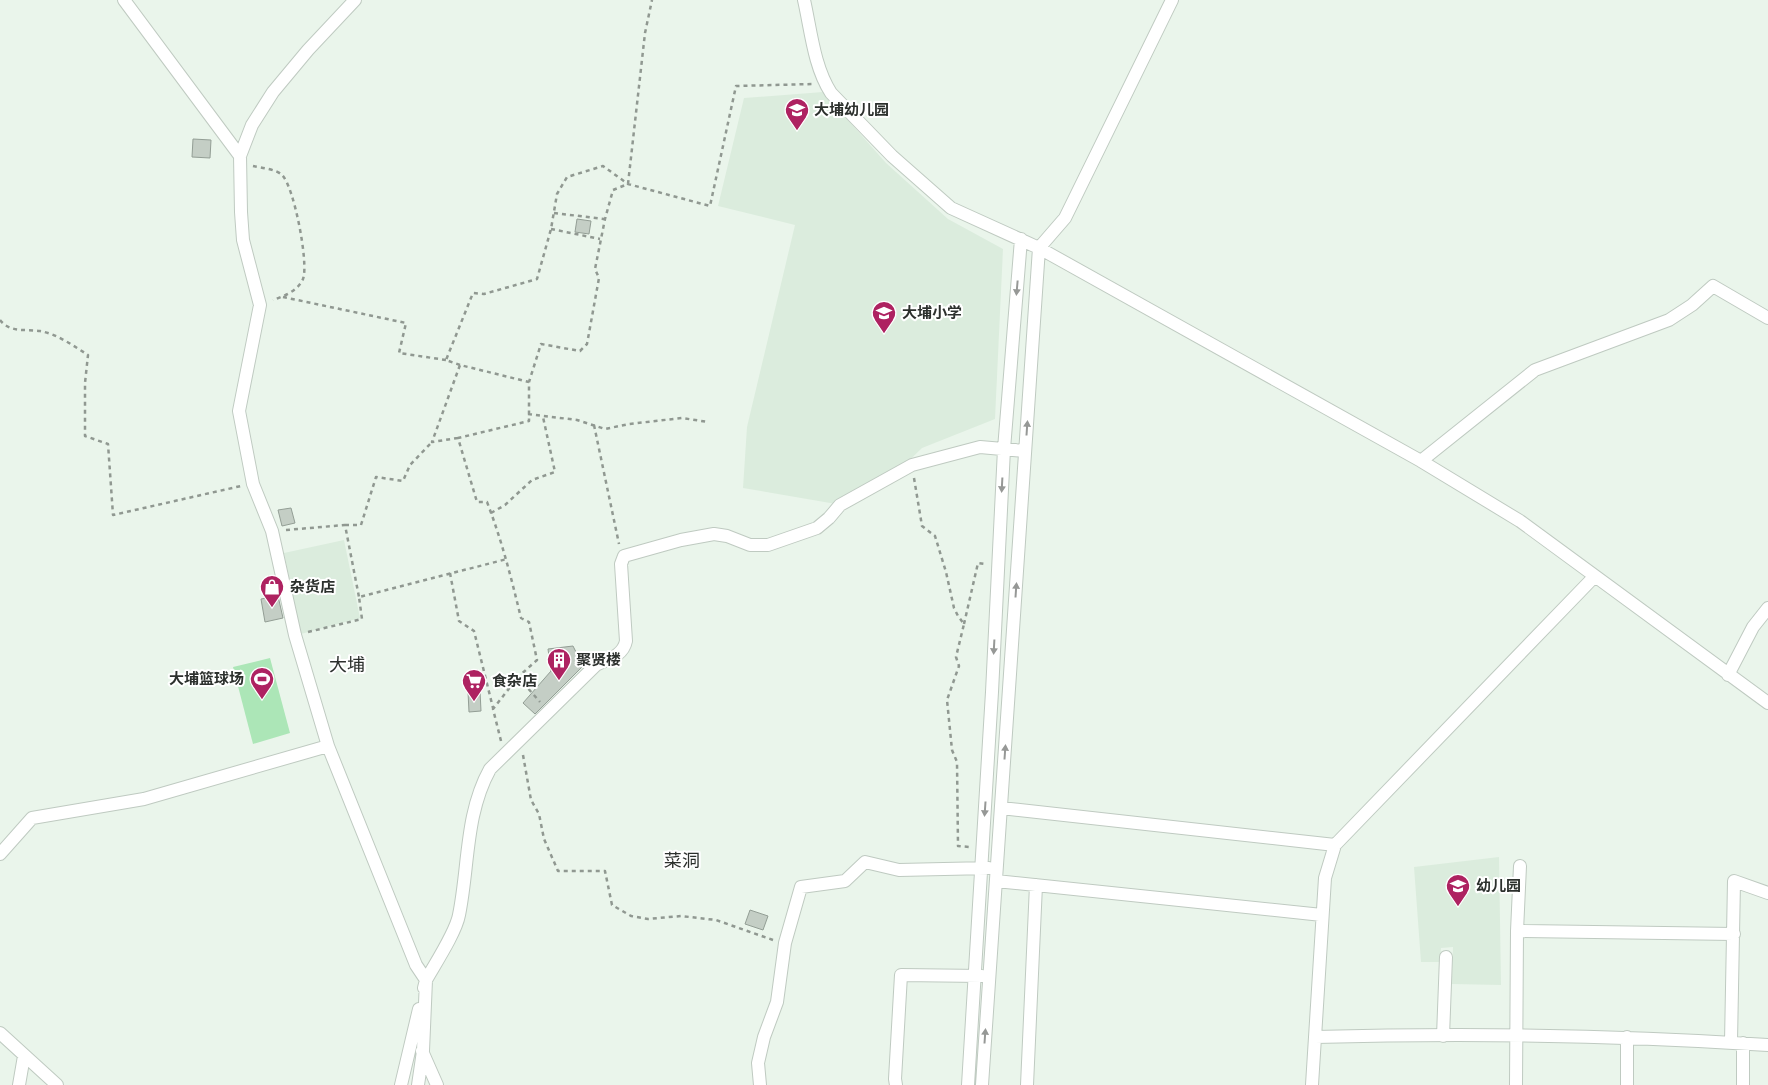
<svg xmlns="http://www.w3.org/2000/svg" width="1768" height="1085" font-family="'Public Sans','Noto Sans SC',sans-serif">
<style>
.built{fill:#dbecdd}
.green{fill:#ace6b7}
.building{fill:#c4cec5;stroke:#939e95}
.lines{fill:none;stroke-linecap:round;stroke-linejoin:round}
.street-casing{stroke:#bfcac1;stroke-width:14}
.path{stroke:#909891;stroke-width:2.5;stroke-dasharray:4 4;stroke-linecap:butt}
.street{stroke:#fff;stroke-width:12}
.oneway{fill:#969896}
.labels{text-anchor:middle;stroke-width:4;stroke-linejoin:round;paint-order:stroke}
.poi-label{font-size:15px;font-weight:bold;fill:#2c302d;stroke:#fff;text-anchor:start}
.quarter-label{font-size:18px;fill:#2c302d;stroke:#fff}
</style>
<rect width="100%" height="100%" fill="#eaf5eb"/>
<path class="built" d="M823,92L886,163L948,219L1003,249L995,419L922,448L887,482L836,504L743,488L747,427L795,225L718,206L744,98Z
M344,540L360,618L301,634L284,553Z
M1499,857L1501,985L1452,984L1453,947L1441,948L1440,962H1421L1414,867Z"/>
<path class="green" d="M270,658L290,733L253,744L233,667Z"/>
<path class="building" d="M193,139L211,140L210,158L192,157Z
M577,219L591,221L589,234L575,232Z
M291,508L295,523L282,526L278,510Z
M278,596L283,618L265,622L261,599Z
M573,646L583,666L535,714L523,703L551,671L548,649Z
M480,691L481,711L469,712L468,692Z
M750,910L768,916L763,930L745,924Z"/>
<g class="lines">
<g class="street-casing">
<path id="street" d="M124,0L240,156
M355,0L308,50L273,92L252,125L240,156L241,212L243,240L260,305L239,411L253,484L272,531L295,635L328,746L416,965L426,980L423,1051L418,1085
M804,0C811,31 814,67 831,93L892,156L951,208L1039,248L1421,461L1520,521L1768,703
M1421,461L1535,370L1669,320L1692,305L1713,286L1768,318
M1728,675L1753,627L1768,608
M1001,808L1335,845
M0,854L32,818L144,799L328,746
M996,881L1322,915
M1517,931L1520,866
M424,988L426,980C435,964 456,932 459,915C469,866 465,814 490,769L596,665C608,659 623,656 626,641L621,564L624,556L681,540L714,534L727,536L750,545H768L817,528L829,518L840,505L912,465L980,447L1025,451
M0,1033L57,1085
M1443,1036L1446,957
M1315,1037C1466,1033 1617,1035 1768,1045
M1731,1042L1734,881L1768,893
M422,1051L437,1085
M19,1085L24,1056
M401,1085L419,1009
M760,1085L758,1063L764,1037L777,1002L785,943L801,887L845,881L865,862L899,870L989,868
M896,1085L895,1079L901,975L982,976
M968,1085L992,692L1004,449L1021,239
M982,1085L1039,248L1065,218L1172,0
M1027,1085L1036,885
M1312,1085L1325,878L1335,845L1594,577
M1516,1085L1517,931L1734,934
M1627,1085V1037
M1743,1085V1043"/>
</g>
<path class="path" d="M253,166C262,168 276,169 282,175C294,186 309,264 303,279C298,291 284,296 273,300
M554,213L604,219
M551,229L600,239
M283,297L406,323L399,353L446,360
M0,320C10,333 26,329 40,331C57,334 74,346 88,355L85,383V436L108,444L113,515L241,486
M460,365L446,360L473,293L484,294L537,279L551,229L557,194L567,177L603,166L628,184L710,206L736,86L813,84
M528,414L577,420L605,429L629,424L682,418L708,422
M594,425L619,544
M458,438L432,442L460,365L529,382
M914,478L922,526L935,536L946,572L954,608L958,616L964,624L956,657L959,666L947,700L952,750L957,762L958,846L970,847
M491,513L505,505L532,480L555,472L543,417
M345,525H361L376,477L403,481L410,465L432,442
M286,530L345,525L359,597
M450,573L459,621L474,631L493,708
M964,624L978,563L986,564
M308,632L362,619L359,597L507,559
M518,677L540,702
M501,741L493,709L518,677L537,660L529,622L521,618C511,577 502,541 487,502H477L458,438L529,421V382L541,344L580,351L587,344L599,278L595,269L605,219L613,190L628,184L645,33L652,0
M523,755L531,800L539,814L544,839L558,871H605L612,905L631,916L648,919L681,916L716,920L773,940"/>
<use href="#street" class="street"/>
</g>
<defs><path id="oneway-solid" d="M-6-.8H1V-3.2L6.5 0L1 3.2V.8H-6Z" transform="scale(1.25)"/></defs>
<g class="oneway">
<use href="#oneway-solid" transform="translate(1017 288) rotate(95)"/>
<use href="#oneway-solid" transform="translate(1027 428) rotate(-86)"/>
<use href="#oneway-solid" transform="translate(1002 485) rotate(93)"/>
<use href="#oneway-solid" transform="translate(1016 590) rotate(-86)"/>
<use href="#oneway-solid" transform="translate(994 647) rotate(93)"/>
<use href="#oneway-solid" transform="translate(1005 752) rotate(-86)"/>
<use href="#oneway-solid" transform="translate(985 809) rotate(94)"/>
<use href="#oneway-solid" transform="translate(985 1036) rotate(-86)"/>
</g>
<defs>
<g id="school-pin" transform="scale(1.25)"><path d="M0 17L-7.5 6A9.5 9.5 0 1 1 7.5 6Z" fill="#ae2261" stroke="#fff"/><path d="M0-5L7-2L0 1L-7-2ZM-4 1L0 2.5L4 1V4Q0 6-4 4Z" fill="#fff"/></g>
<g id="shop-pin" transform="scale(1.25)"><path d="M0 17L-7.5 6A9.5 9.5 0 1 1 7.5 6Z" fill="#ae2261" stroke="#fff"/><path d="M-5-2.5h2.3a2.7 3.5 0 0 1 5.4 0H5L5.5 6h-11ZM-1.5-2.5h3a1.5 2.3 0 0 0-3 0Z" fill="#fff"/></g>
<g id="building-pin" transform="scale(1.25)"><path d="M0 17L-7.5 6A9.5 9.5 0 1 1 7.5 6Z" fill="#ae2261" stroke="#fff"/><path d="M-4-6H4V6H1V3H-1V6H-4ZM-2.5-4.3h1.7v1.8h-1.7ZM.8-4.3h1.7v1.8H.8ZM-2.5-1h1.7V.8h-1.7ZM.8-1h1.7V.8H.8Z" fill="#fff"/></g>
<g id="stadium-pin" transform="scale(1.25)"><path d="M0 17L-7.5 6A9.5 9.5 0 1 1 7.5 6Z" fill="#ae2261" stroke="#fff"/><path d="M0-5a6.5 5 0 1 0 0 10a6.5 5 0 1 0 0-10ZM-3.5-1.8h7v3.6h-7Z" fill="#fff"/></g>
<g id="supermarket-pin" transform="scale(1.25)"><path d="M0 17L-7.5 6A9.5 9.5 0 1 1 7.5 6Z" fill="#ae2261" stroke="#fff"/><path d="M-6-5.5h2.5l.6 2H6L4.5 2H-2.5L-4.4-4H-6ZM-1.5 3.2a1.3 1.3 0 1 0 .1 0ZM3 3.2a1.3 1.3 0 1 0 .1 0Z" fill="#fff"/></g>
</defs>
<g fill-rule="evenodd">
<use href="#school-pin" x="797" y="110"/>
<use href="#school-pin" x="884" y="313"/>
<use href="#shop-pin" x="272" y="587"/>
<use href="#building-pin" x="559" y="660"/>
<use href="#stadium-pin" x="262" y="679"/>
<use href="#supermarket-pin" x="474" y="681"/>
<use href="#school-pin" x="1458" y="886"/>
</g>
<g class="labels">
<g class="poi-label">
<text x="814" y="115">大埔幼儿园</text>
<text x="902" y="318">大埔小学</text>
<text x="290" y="592">杂货店</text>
<text x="576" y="665">聚贤楼</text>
<text x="244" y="684" text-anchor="end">大埔篮球场</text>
<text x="492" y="686">食杂店</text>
<text x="1476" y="891">幼儿园</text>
</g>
<g class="quarter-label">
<text x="347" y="671">大埔</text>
<text x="682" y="867">菜洞</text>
</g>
</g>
</svg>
